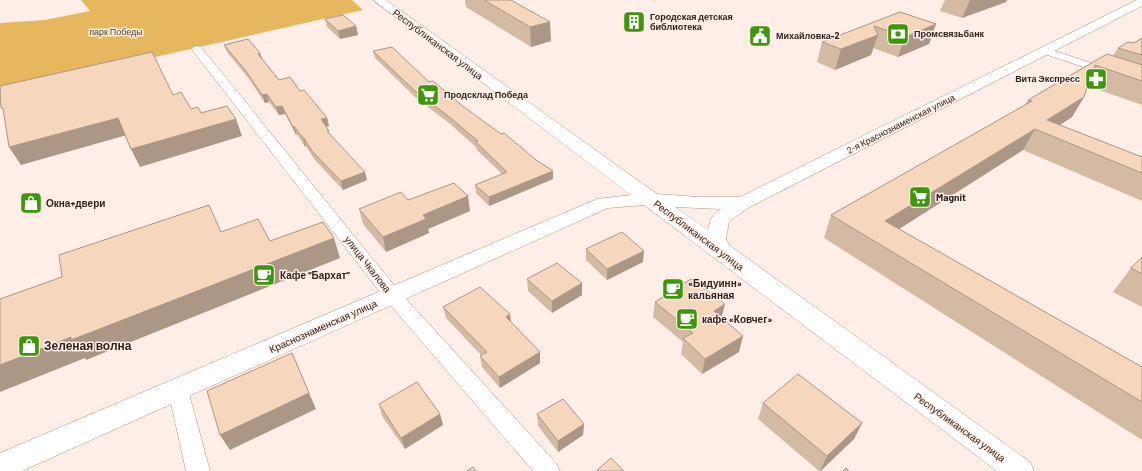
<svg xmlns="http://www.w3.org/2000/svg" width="1142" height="471" font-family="Barlow,sans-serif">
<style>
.green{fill:#e6b75e}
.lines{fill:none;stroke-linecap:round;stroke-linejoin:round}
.minor-casing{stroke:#b59182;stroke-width:1}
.tertiary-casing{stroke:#b59182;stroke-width:1}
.minor{fill:#fff;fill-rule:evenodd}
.tertiary{fill:#fff;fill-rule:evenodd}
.wall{fill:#d4b9a3}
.shaded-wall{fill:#ac9685}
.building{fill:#f6d7be;stroke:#ac9685}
.labels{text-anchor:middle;stroke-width:3;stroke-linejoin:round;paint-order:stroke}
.far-poi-label{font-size:9px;font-weight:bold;fill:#2d1f1a;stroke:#feeee7;text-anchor:start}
.far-park-label{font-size:9px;fill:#56421d;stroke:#feeee7}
.far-street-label{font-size:9px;fill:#2d1f1a;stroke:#feeee7}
.street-label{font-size:10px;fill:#2d1f1a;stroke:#feeee7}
.poi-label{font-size:10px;font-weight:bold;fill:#2d1f1a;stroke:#feeee7;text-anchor:start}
.near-poi-label{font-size:12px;font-weight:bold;fill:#2d1f1a;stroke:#feeee7;text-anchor:start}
</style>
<rect width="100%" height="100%" fill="#feeee7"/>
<path class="green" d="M81,0H352L363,10L0,92V23L45,20L90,11Z"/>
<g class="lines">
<g class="minor-casing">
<path id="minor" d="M197,46L201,47L398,290L556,463L560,471H533L386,300L193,51L192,49L193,47Z
M1046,48L1142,80V87L1042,53L1041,51Z
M178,381L185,384L188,390L210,471H186L168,390L171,384Z"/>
</g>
<g class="tertiary-casing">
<path id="tertiary" d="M373,0H386L657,194L698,197H740L1137,0H1142V6L750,207L729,221L726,239L729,245L1030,462L1034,471H997L644,205L608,208L22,471H0V453L597,199L631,195ZM675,207L721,209C712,215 710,219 708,230Z"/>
</g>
<use href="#minor" class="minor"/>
<use href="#tertiary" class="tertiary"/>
</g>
<path class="wall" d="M465,0H511L551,41L531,47L466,7Z
M945,0H1007L1006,2L962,18L940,11Z
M900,12L936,24L929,44L898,57L873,48L871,55L835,70L817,62L822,42Z
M325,19L356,26L358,35L340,39L327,27Z
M1142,38V105L1088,86L1084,97L1072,117L1060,125L1142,157V201L1023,150L899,229L1142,367V440L824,238L831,215L1025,105L1028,100L1113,56L1118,48L1134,43Z
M224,45L262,59L279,80L300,91L327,118L329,126L326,127L331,135L367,180L343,190L314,159L306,146L305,147L297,134L296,135L285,114L279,115L269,102L265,103L249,79L227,52Z
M373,51L429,82L536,160L553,171V179L489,206L476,193L475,185L502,174L477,150L476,147L449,123L416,98L375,58Z
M408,200L470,211L428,229L429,233L386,252L363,224L359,209Z
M586,249L643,262L607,280L586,260Z
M1142,257V307L1113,292L1131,268Z
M527,279L582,283V295L552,313L528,291Z
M655,302L722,318L739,352L702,374L681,354L683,342L653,317Z
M443,307L510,314L511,322L540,352V363L500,388L482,367L480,356L481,355L446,318Z
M763,403L862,423L854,439L821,471H819L758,419Z
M379,404L440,414L443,425L405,449L382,416Z
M537,414L584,424L583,435L558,452L538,426Z"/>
<path class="shaded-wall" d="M970,0H1007L1006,2L962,18Z
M550,22L551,41L531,47L530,27Z
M936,24L929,44L898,57L905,37Z
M356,26L358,35L340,39L338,31Z
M878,35L871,55L835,70L841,49Z
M260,53L263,60L258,54Z
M267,94L269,102L265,103L262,95Z
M1084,97L1072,117L1046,134L1047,120Z
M282,106L285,114L279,115L276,107Z
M118,118L127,135L21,165L9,147Z
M327,118L329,126L323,128L321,119Z
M236,119L242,136L140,167L131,149Z
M294,126L297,134L296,135L293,127Z
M1035,129L1023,150L877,243L885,221Z
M303,138H304L306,146L305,147Z
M553,171V179L489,206V197Z
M365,172L367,180L343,190L341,181Z
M468,196L470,211L428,229L429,233L386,252L383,237L423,215Z
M334,238L340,258L86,360L85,358L0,392V365L71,337Z
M644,251L643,262L607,280V269Z
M582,283V295L552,313V301Z
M725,304L721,320L714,311Z
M510,314L511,326L506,317Z
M743,336L739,352L702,374L705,359Z
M540,352V363L500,388L499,377Z
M309,393L316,409L230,450L220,435Z
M440,414L443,425L405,449L401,438Z
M862,423L854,439L820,471L827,456Z
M584,424L583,435L558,452V441Z"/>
<path class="building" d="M484,0H511L550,22L530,27Z
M900,12L936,24L905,37L874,26L878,35L841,49L822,42Z
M343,15L356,26L338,31L325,19Z
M1142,38V55L1118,48L1128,42L1134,43Z
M248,39L260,53L258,54L279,80L290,77L300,91L304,90L327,118L321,119L329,131H327L365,172L341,181L312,151L304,138H303L294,126L293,127L282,106L276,107L267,94L262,95L246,71L224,45Z
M392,47L429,82L433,81L460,104L501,134L504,133L536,160L553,171L489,197L475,185L507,172L476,142L478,141L447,115L414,90L373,51Z
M152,52L173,95L181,92L191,109L198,107L201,113L227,106L236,119L131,149L118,118L9,147L3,108H1L0,86Z
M1107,54L1142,65V81L1095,65L1084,97L1047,120L1142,157V173L1035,129L885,221L1142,367V402L831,215L1032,101L1028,100Z
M454,183L468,196L423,215L426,219L383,237L359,209L401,192L408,200Z
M209,205L221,232L258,219L270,241L323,222L334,238L71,340V337L0,365V299L62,277L59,255Z
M622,232L644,251L607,269L586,249Z
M1142,257V274L1131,268Z
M557,263L582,283L552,301L527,279Z
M691,279L725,304L714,311L743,336L705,359L683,338L693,333L655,302Z
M480,287L510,314L506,317L540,352L499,377L480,356L487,352L443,307Z
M292,353L309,393L220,435L207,391Z
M798,374L862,423L827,456L763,403Z
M417,382L440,414L401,438L379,404Z
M563,399L584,424L558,441L537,414Z
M611,458L624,471H596Z
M473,467L476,471H467Z
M846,468L849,471H843Z"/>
<defs>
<g id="building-square" transform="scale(1.15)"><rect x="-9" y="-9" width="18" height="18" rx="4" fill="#3e960a" stroke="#feeee7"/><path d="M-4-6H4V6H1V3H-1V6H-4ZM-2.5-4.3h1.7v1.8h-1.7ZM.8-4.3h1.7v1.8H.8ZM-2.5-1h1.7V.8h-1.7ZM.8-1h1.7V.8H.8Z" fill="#fff"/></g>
<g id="bank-square" transform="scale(1.15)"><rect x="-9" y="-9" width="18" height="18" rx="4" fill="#3e960a" stroke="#feeee7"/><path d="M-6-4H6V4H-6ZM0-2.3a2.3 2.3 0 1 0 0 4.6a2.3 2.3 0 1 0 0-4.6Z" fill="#fff"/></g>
<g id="civic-square" transform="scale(1.15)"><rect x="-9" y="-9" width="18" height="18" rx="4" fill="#3e960a" stroke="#feeee7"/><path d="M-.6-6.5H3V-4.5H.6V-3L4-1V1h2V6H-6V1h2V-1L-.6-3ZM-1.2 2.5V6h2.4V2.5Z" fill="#fff"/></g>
<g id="pharmacy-square" transform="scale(1.15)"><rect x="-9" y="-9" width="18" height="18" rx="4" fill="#3e960a" stroke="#feeee7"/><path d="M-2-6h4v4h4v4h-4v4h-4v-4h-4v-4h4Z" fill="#fff"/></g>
<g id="supermarket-square" transform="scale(1.15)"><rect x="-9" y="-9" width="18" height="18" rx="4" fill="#3e960a" stroke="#feeee7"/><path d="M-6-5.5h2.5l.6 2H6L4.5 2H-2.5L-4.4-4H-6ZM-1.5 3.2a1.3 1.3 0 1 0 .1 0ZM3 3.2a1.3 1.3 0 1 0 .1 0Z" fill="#fff"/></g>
<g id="shop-square" transform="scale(1.15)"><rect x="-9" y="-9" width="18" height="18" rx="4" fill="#3e960a" stroke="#feeee7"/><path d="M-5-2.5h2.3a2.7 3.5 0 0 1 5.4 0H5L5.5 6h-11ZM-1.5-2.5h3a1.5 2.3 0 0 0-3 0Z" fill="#fff"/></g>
<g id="cafe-square" transform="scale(1.15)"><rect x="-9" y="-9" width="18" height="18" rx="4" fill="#3e960a" stroke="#feeee7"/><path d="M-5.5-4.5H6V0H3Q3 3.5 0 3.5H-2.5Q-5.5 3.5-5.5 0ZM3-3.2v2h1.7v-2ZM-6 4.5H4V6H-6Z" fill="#fff"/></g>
</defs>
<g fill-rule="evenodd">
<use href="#building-square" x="634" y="22"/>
<use href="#bank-square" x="898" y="34"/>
<use href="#civic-square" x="760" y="36"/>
<use href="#pharmacy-square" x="1096" y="79"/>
<use href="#supermarket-square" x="428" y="95"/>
<use href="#supermarket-square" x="920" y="197"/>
<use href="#shop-square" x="31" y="203"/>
<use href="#cafe-square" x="264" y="275"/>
<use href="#cafe-square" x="673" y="289"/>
<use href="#cafe-square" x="687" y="319"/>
<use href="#shop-square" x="29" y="346"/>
</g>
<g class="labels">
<g class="far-poi-label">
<text x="650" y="20">Городская детская<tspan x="650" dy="10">библиотека</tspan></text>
<text x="914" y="37">Промсвязьбанк</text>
<text x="776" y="39">Михайловка-2</text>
<text x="1080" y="82" text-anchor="end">Вита Экспресс</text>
<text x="444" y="98">Продсклад Победа</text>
</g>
<g class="far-park-label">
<text x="116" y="35">парк Победы</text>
</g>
<g class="far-street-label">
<text transform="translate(901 124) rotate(-27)" y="3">2-я Краснознаменская улица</text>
</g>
<g class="street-label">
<text transform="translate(438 44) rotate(37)" y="4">Республиканская улица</text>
<text transform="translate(699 235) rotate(37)" y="4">Республиканская улица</text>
<text transform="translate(368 264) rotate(52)" y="4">улица Чкалова</text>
<text transform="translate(323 326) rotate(-24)" y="4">Краснознаменская улица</text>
<text transform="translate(960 427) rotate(36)" y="4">Республиканская улица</text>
</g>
<g class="poi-label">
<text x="936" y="201">Magnit</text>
<text x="46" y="207">Окна+двери</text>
<text x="280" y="279">Кафе “Бархат”</text>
<text x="688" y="287">«Бидуинн»<tspan x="688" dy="12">кальяная</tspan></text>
<text x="702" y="323">кафе «Ковчег»</text>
</g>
<g class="near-poi-label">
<text x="44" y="350">Зеленая волна</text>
</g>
</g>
</svg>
